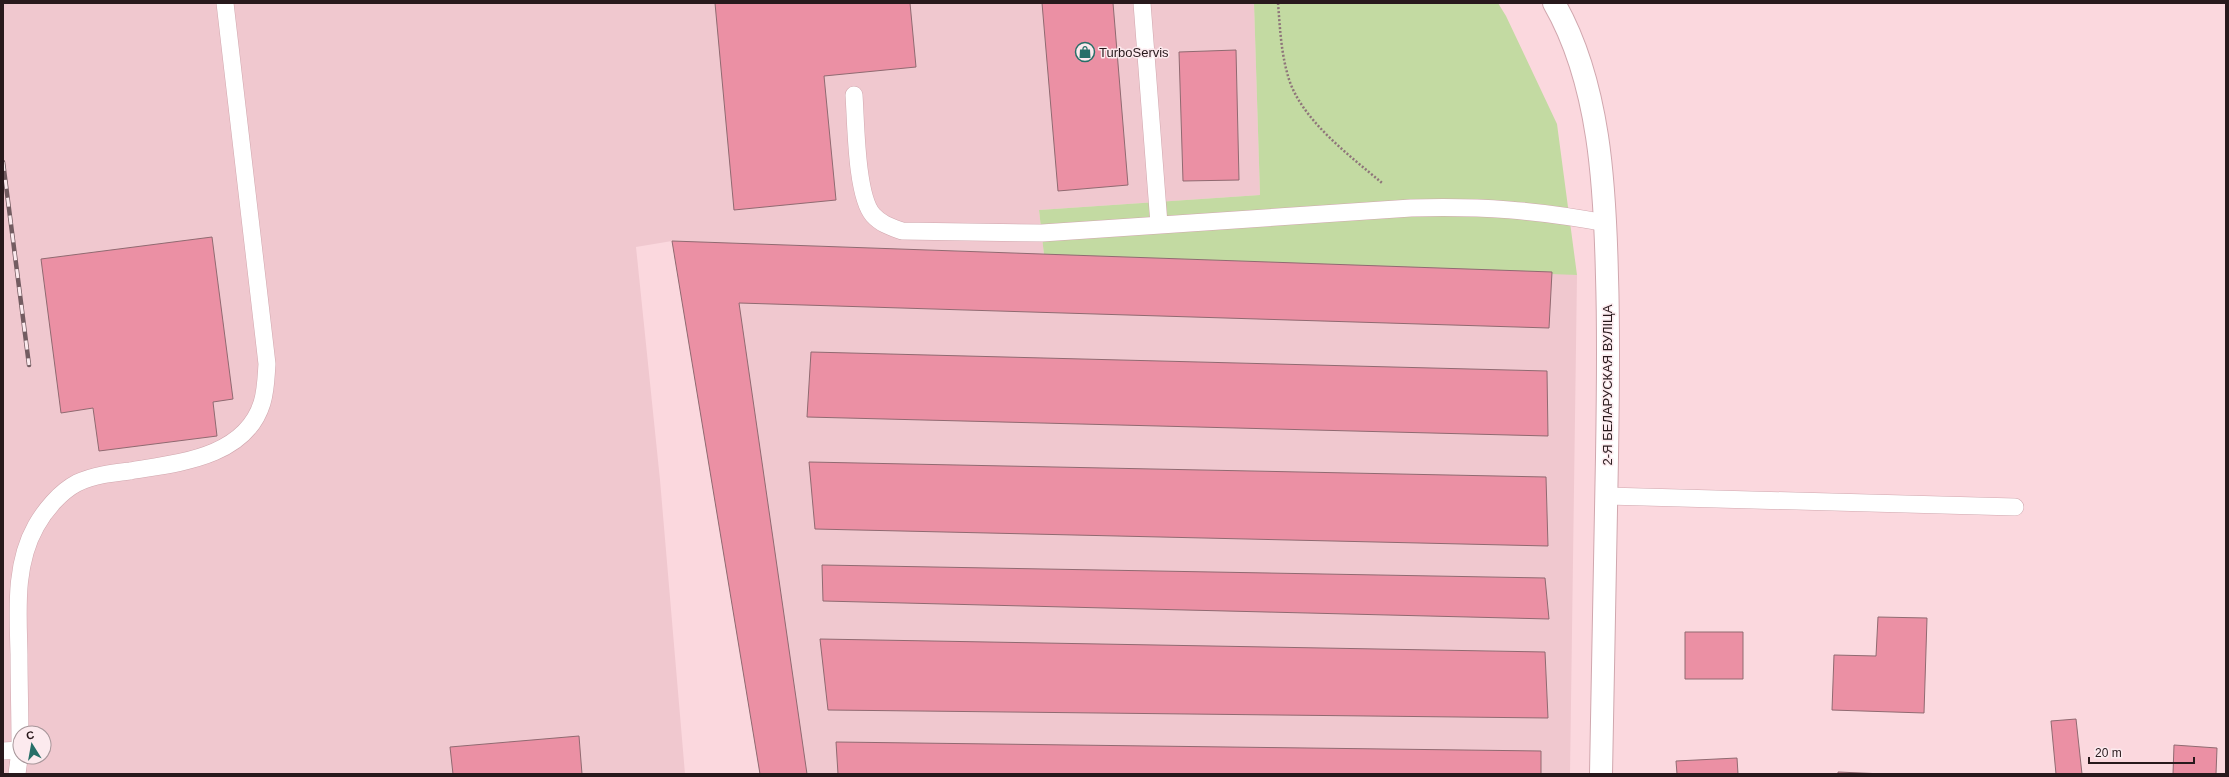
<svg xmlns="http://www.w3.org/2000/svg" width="2229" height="777" font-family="Arial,sans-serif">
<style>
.built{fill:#f0c8cf;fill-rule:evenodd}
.green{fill:#c3daa2}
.building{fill:#eb90a4;stroke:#906a71}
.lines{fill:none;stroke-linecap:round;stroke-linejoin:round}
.service-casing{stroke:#d0a7ae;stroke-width:18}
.minor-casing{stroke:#d0a7ae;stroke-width:24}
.path{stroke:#8e757a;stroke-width:2.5;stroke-dasharray:2 2;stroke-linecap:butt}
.service{stroke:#fff;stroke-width:17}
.minor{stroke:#fff;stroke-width:22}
.rail-casing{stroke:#735c61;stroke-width:4.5}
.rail{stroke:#fceaee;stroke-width:3;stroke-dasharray:9;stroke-linecap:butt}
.labels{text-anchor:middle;stroke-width:3;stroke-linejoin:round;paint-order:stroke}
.poi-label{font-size:13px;fill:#28191c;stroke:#fceaee;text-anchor:start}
.street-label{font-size:13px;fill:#28191c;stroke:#fceaee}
</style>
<rect width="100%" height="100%" fill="#fbd8de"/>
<path class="built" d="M3,3H1254L1260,195L1039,210L1044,255L1552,272L1577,275L1570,774H760L672,241L636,247L660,480L685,774H3ZM20,733H44V757H20Z"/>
<path class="green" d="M1254,3H1498L1506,16L1557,124L1577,275L1044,255L1039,210L1260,195Z"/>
<path class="building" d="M715,3H910L916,67L824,76L836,200L734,210Z
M1042,3H1113L1128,185L1058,191Z
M1236,50L1239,180L1183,181L1179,52Z
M212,237L233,399L213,402L217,436L99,451L93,408L61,413L41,259Z
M672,241L1552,272L1549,328L739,303L807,774H760Z
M811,352L1547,371L1548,436L807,417Z
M809,462L1546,477L1548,546L815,529Z
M822,565L1545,578L1549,619L823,601Z
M1878,617L1927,618L1924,713L1832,710L1834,655L1876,656Z
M1685,632H1743V679H1685Z
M820,639L1545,652L1548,718L828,710Z
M2076,719L2082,774H2056L2051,721Z
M579,736L582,774H453L450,747Z
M836,742L1541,751V774H838Z
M2174,745L2217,748L2216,774H2173Z
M1737,758L1738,774H1677L1676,761Z
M1838,772L1884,774H1838Z"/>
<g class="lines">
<g class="service-casing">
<path id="service" d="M1142,3L1159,224
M854,95C856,122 856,196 873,215C881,224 891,227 902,231L1042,233L1411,208C1481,206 1537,210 1606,223
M1607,496L2015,507
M20,744C20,714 19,684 19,654C18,611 14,565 36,526C45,510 60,492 77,483C94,475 112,473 130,471C177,463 245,458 262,403C266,390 266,377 267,364L225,3
M3,751L20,750
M17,774L20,751"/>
</g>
<g class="minor-casing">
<path id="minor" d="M1554,3C1600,83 1605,187 1607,277C1609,337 1608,397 1607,457C1605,563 1603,668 1601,774"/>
</g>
<path class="path" d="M1278,3C1280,28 1281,52 1288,76C1300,119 1349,155 1382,183"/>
<use href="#service" class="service"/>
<use href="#minor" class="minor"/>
<g class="rail-casing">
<path id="rail" d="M3,162L29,365"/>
</g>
<use href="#rail" class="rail"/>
</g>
<defs>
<g id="shop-ring" transform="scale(1)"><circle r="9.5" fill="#fceaee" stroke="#276f68" stroke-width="1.5"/><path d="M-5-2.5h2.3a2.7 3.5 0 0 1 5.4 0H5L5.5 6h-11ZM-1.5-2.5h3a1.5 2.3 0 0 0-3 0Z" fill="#276f68"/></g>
</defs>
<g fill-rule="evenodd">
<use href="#shop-ring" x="1085" y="52"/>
</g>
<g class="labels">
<g class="poi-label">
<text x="1099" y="57">TurboServis</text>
</g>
<g class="street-label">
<text transform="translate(1607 385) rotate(-90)" y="5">2-Я БЕЛАРУСКАЯ ВУЛІЦА</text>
</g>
</g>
<rect width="2229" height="777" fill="none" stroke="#28191c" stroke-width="8"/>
<g transform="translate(32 745) rotate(349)"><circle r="19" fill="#fceaee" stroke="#a7969a"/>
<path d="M0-3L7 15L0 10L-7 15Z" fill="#276f68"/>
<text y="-6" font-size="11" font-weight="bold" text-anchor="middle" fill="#28191c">С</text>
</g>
<path d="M2089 757v6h105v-6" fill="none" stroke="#28191c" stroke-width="2"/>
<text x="2095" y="757" font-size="12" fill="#28191c" stroke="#fceaee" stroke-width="3" paint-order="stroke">20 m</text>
</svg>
